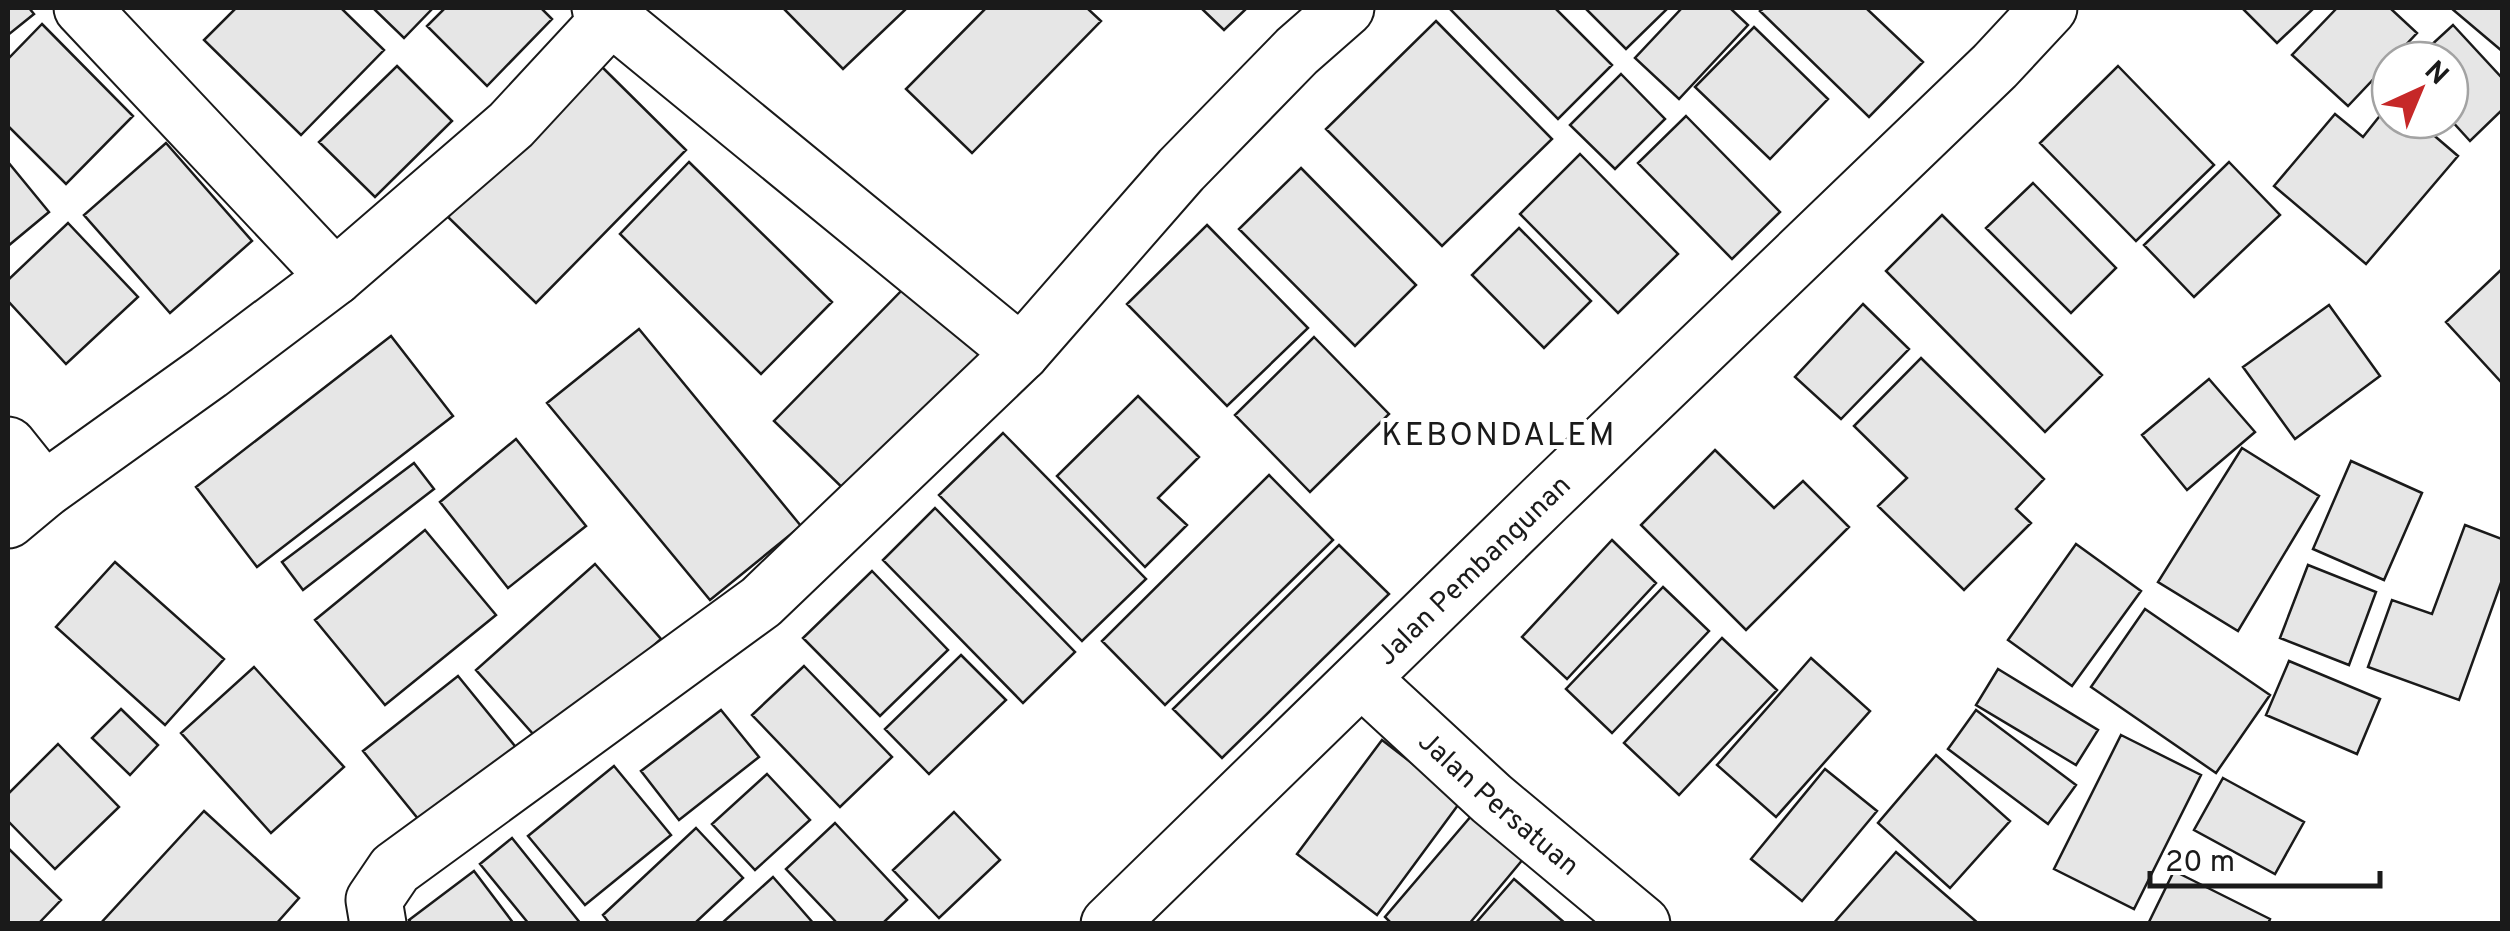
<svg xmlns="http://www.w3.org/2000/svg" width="2510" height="931" font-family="Overpass,sans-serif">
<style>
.building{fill:#e6e6e6;stroke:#1a1a1a;stroke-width:2.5}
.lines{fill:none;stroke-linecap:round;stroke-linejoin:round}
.street-casing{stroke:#1a1a1a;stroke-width:59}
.street{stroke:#fff;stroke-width:55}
.labels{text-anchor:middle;stroke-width:8;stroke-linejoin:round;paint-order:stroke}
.street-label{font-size:28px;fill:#1a1a1a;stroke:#fff}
.quarter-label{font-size:32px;letter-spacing:2.5px;fill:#1a1a1a;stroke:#fff}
</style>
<rect width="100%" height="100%" fill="#fff"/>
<path class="building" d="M8,8H29L34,14L8,35Z
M236,8H341L384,50L301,135L204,40Z
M373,8H433L404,38Z
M445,8H541L552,19L487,86L427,26Z
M783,8H907L843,69Z
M986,8H1087L1101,21L972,153L906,89Z
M1201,8H1247L1224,30Z
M1449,8H1555L1612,65L1558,119Z
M1585,8H1668L1626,49Z
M1682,8H1730L1748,25L1679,99L1635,58Z
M1764,8H1866L1923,62L1869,117L1760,11Z
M2242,8H2314L2277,43Z
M2337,8H2390L2417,33L2348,106L2292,55Z
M2451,8H2502V51Z
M1436,21L1552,139L1442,246L1326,129Z
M42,24L133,116L66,184L8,126V59Z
M2453,25L2502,78V110L2470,141L2450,119V60H2415Z
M1754,27L1828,99L1770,159L1695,87Z
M598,63L686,150L536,303L448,217Z
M397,66L452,121L375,197L319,142Z
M2118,66L2214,165L2136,241L2040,143Z
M1621,74L1665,119L1615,169L1570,125Z
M2390,103V120H2416L2458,156L2366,264L2274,186L2335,114L2363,137Z
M1686,116L1780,212L1732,259L1638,163Z
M166,143L252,241L170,313L84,215Z
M1580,154L1678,254L1618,313L1520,214Z
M8,162L49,212L8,246Z
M689,162L832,302L761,374L620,234Z
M2229,162L2280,215L2194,297L2144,245Z
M1301,168L1416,285L1355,346L1239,229Z
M2033,183L2116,268L2071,313L1986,228Z
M1942,215L2102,375L2045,432L1886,271Z
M68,223L138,297L66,364L8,301V280Z
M1207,225L1308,328L1227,406L1127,304Z
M1519,228L1591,301L1544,348L1472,275Z
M2502,269V383L2446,322Z
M908,284L991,366L857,502L774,421Z
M1863,304L1909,349L1841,419L1795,377Z
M2329,305L2380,376L2295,439L2243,367Z
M639,329L801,526L710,600L547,403Z
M391,336L453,416L257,567L196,487Z
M1314,337L1389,414L1310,492L1235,415Z
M1921,358L2044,479L2016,509L2031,523L1964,590L1878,506L1907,478L1854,426Z
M2209,379L2255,432L2187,490L2142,435Z
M1138,396L1199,457L1158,498L1187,525L1145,567L1057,476Z
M1003,433L1146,579L1082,641L939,495Z
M516,439L586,526L508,588L440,502Z
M2242,448L2319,496L2238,631L2158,582Z
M1715,450L1774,508L1803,481L1849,527L1746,630L1641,525Z
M2351,461L2422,493L2384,580L2313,549Z
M414,463L434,489L303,590L282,562Z
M1269,475L1333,540L1165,705L1102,641Z
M935,508L1075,652L1023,703L883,560Z
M2465,525L2502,539V580L2459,700L2368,667L2392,600L2432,614Z
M425,530L496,615L385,705L315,620Z
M1612,540L1656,583L1567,679L1522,637Z
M2076,544L2141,591L2072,686L2008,640Z
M1339,545L1389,594L1222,758L1173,709Z
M115,562L224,659L165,725L56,627Z
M595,564L661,639L542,744L476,670Z
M2308,565L2376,592L2349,665L2280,638Z
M872,571L948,650L880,716L803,638Z
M1663,587L1709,631L1612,733L1566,689Z
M2145,609L2270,695L2216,773L2091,687Z
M1722,638L1777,690L1679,795L1624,743Z
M961,655L1006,700L929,774L885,729Z
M1811,658L1870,711L1776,817L1717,765Z
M2289,661L2380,699L2357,754L2266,715Z
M804,666L892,757L840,807L752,715Z
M254,667L344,767L271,833L181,733Z
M1998,669L2098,730L2076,765L1976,705Z
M458,676L523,756L428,831L363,751Z
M121,709L158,745L130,775L92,738Z
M721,710L759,757L679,820L641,771Z
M1976,710L2076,785L2048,824L1948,749Z
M2121,735L2201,775L2134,909L2054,869Z
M1382,740L1461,801L1377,915L1297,854Z
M58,744L119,807L55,869L8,821V794Z
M1936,755L2010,821L1950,888L1878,823Z
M614,766L671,835L585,905L528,836Z
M1825,769L1877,811L1802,901L1751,859Z
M767,774L810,820L755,870L712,824Z
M2223,778L2304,822L2275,874L2194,830Z
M1478,808L1529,852L1469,924H1392L1385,917Z
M204,811L299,898L276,924H100Z
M954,812L1000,860L939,918L893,870Z
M835,823L907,900L882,924H838L786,869Z
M696,828L743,878L694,924H610L603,915Z
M512,838L581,924H529L480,864Z
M8,848L61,900L38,924H8Z
M1896,852L1979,924H1833Z
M474,871L514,924H412L409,920Z
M2174,871L2270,919L2268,924H2148Z
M773,877L814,924H721Z
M1514,879L1566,924H1475Z"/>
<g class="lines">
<g class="street-casing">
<g id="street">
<path d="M82,8L335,277"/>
<path d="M600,8L1021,353"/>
<path d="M8,445L44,490"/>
<path d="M8,520L44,490L209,372L335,277L511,125L611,17"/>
<path id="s1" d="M1362,679L1492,799L1642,924"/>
<path d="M378,924L374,900L395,869L761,602L1021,353L1181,170L1297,51L1346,8"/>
<path id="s2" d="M1109,924L1546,498L1995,66L2049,8"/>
</g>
</g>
<use href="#street" class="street"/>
</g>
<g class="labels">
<g class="street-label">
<text dy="10" stroke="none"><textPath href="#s2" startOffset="508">Jalan Pembangunan</textPath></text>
<text dy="10" stroke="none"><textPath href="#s1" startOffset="185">Jalan Persatuan</textPath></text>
</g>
<g class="quarter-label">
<text x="1499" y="445">KEBONDALEM</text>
</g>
</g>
<rect width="2510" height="931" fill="none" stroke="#1a1a1a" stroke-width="20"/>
<g transform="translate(2420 90) rotate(44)"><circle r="48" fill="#ffffff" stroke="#a3a3a3" stroke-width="2.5"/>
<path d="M0-8L18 38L0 25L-18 38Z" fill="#c62828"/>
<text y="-15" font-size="28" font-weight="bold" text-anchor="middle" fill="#1a1a1a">N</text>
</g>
<path d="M2150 871v15h230v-15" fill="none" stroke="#1a1a1a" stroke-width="5"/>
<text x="2165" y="871" font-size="30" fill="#1a1a1a" stroke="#ffffff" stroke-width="8" paint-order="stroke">20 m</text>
</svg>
